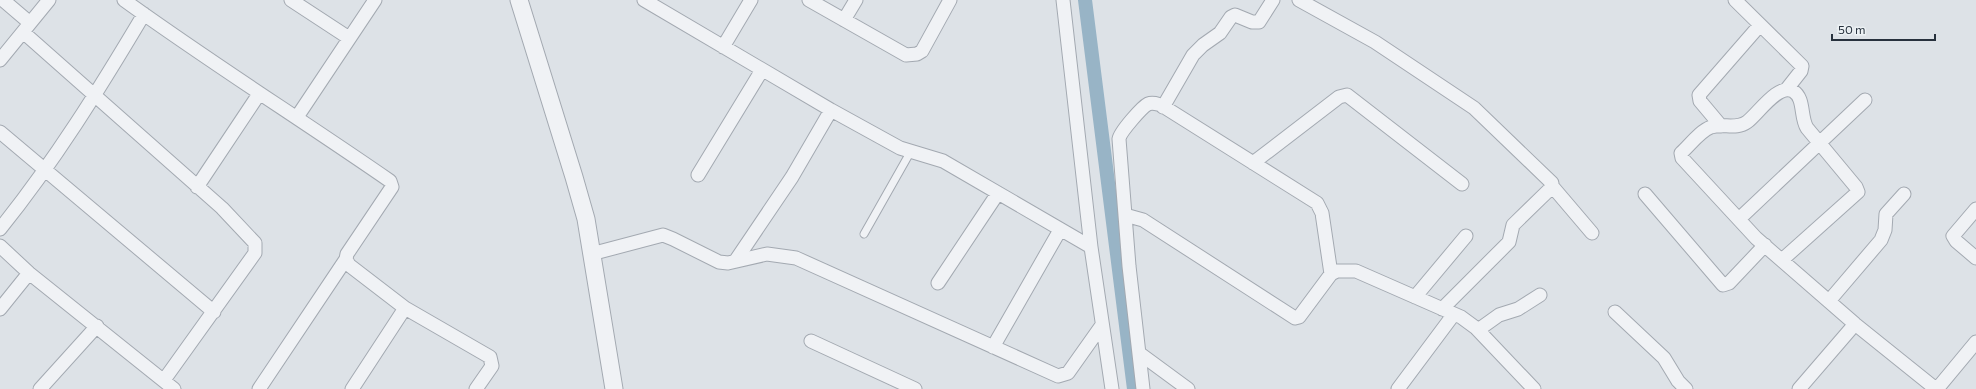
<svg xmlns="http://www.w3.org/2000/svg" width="1976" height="389" font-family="Commissioner,sans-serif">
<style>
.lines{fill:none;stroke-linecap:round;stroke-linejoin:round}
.canal{stroke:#98b4c6;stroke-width:14}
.service-casing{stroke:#a3a9b1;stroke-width:9}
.minor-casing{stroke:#a3a9b1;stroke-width:15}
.tertiary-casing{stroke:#a3a9b1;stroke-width:19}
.service{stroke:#f0f2f5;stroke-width:7}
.minor{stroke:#f0f2f5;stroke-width:13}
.tertiary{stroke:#f0f2f5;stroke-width:17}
</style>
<rect width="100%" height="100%" fill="#dde2e7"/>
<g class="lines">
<path class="canal" d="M1085,0L1134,389"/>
<g class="service-casing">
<path id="service" d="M864,234L911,151"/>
</g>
<g class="minor-casing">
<path id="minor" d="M3,0L30,23
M124,0C211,63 302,120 390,181L392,187L347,254L346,259L349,265L405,308L490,357L492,366L476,389
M291,0L349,38
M644,0L831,110L900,148L943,161L1091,247
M809,0L906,55L917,54L922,51L950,0
M1063,0L1091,247L1112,389
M1299,0L1375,42L1474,108L1552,183V187L1513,225L1509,242L1442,309
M1735,0L1802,66L1801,71L1786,90
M844,20L856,0
M23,32L222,208L255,243V253L164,380
M723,47L751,0
M0,60L49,0
M1163,107L1193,55L1203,45L1220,33L1231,17L1235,15L1252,22H1259L1273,0
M297,117L375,0
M1721,126L1700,101L1699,95L1760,25
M0,132L214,312
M1253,163L1339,97L1347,95L1462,184
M698,175L762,70
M1552,186L1592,233
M197,187L259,94
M1645,194L1723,285L1729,283L1765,245
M1976,209L1953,236L1956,241L1976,258
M1125,215L1143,220L1295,318L1299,317L1331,274L1337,271H1356L1461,317L1476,328L1534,389
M1739,219L1865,100
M0,229C54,162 100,88 144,14
M0,246L29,273L174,389
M591,254L663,235L673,239L719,262L728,263L767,254L796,258L1058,376L1068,373L1102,325
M736,260L792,177L831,110
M1782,260L1858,192L1856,187L1807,128C1800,117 1805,98 1793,91C1778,83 1758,114 1747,122C1736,130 1723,123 1711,127C1700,131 1690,145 1681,153L1682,158L1756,238L1855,324L1936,389
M938,283L998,193
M1415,297L1466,236
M1829,301L1881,240L1885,230L1886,214L1904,194
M0,309L29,273
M1615,312L1664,358L1678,381L1686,389
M1478,330L1499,315L1518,309L1540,295
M811,341L915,389
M993,347L1060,230
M1139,353L1188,389
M40,389L97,326
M259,389L346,259
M352,389L405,308
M1143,389L1129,266L1119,139C1120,132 1142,107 1148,104C1153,102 1157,104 1161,105L1317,203L1322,213L1331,274
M1398,389L1454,314
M1799,389L1855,324
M1937,389L1976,342"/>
</g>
<g class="tertiary-casing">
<path id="tertiary" d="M519,0L574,177L586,219L614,389"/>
</g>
<use href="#service" class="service"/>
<use href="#minor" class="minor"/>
<use href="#tertiary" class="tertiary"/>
</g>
<path d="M1832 34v6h103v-6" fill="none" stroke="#27313d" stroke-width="2"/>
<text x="1838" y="34" font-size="12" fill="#27313d" stroke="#ecf1f4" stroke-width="3" paint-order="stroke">50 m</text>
</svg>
